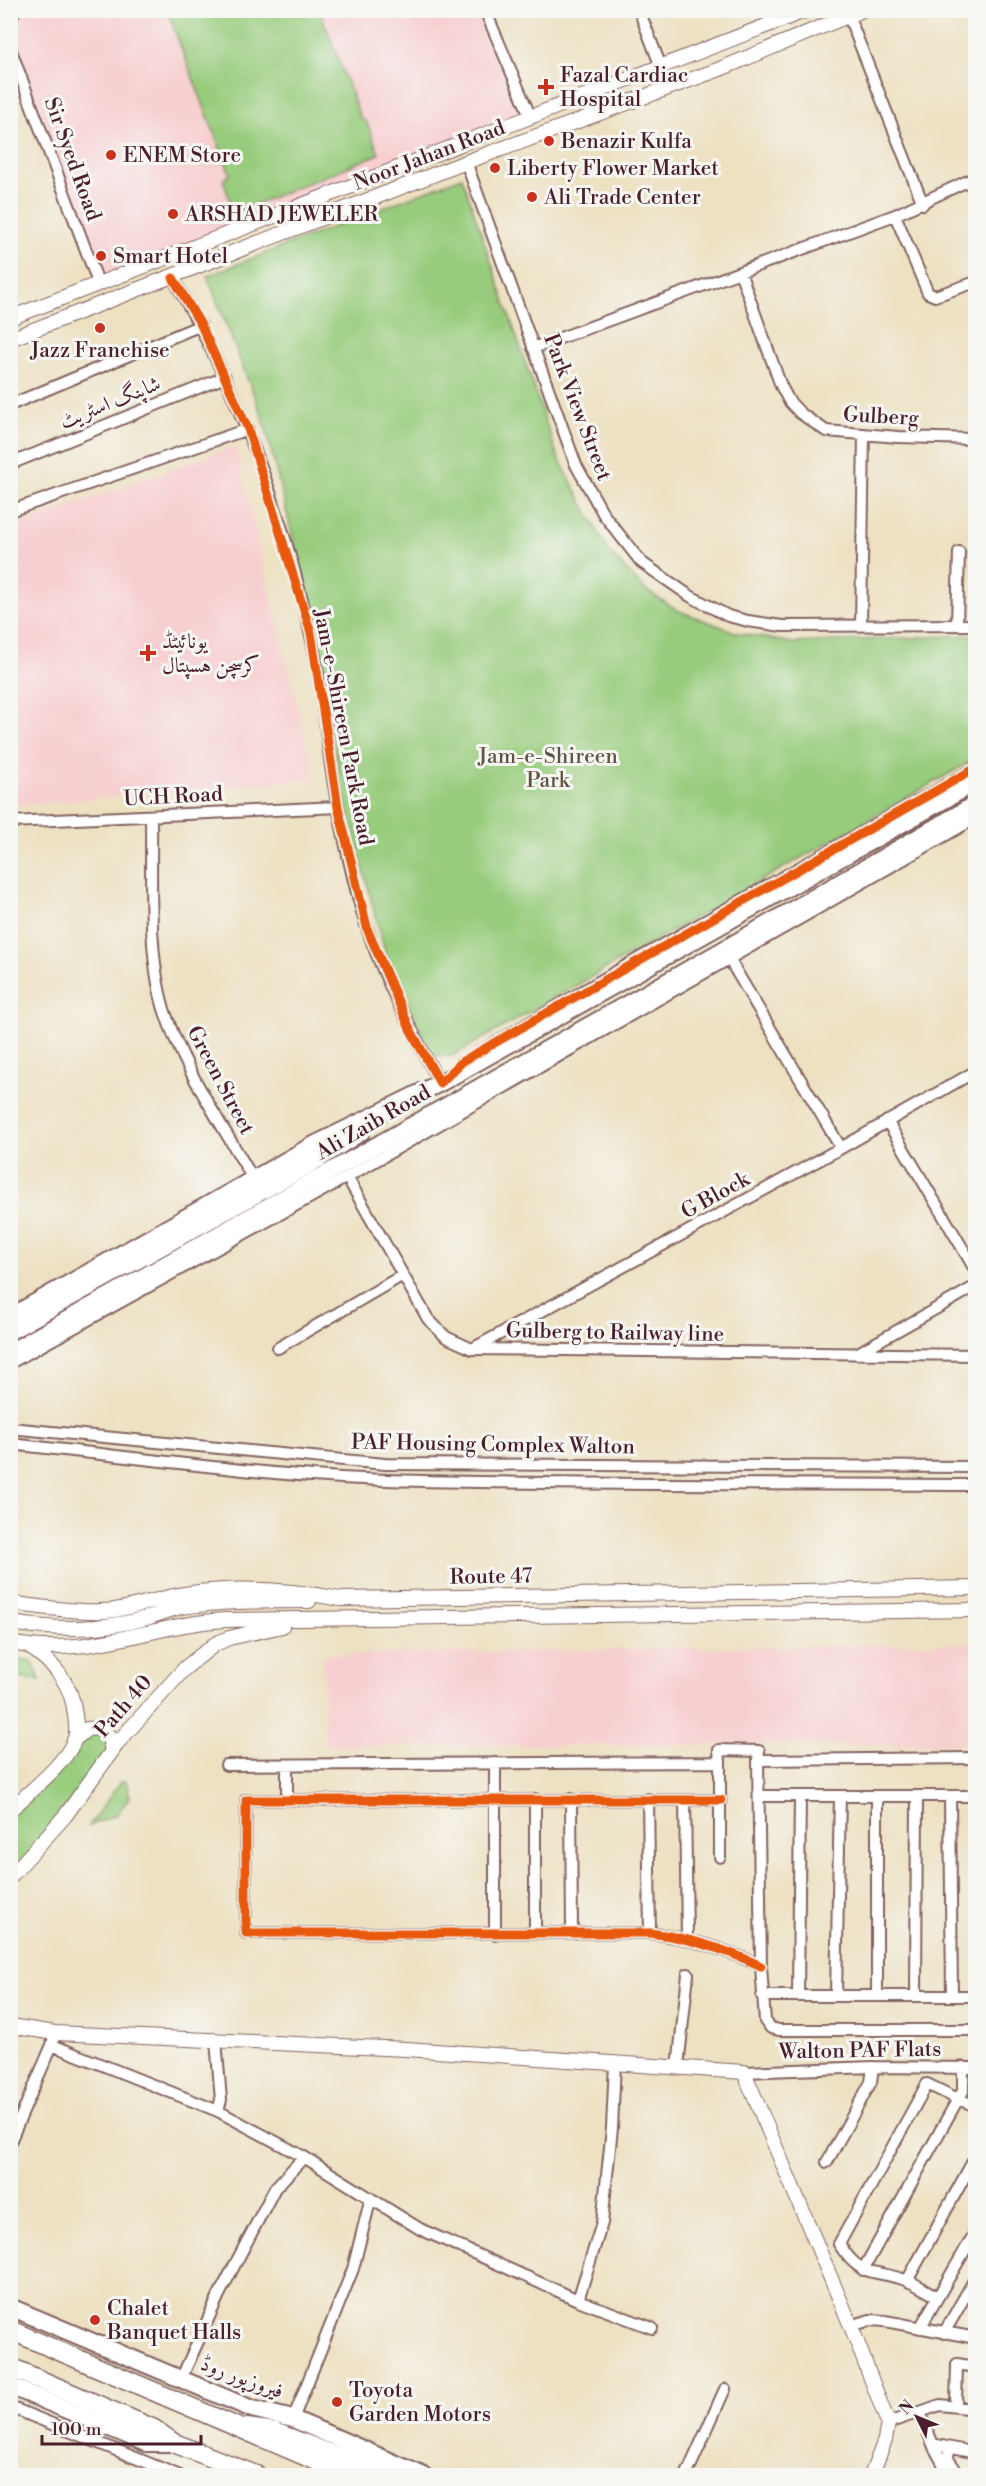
<svg xmlns="http://www.w3.org/2000/svg" width="986" height="2486" font-family="'Libre Bodoni',Amiri,serif">
<style>
.built{fill:#f7cfd0}
.green{fill:#98cc7d;stroke:#717654;stroke-width:1.5}
.lines{fill:none;stroke-linecap:round;stroke-linejoin:round}
.minor-casing{stroke:#836360;stroke-width:14}
.tertiary-casing{stroke:#836360;stroke-width:16}
.secondary-casing{stroke:#836360;stroke-width:20}
.primary-casing{stroke:#836360;stroke-width:21}
.minor{stroke:#fff;stroke-width:10}
.tertiary{stroke:#fff;stroke-width:14}
.secondary{stroke:#fff;stroke-width:16}
.primary{stroke:#fff;stroke-width:18}
.cycleway-casing{stroke:#f6f6f2;stroke-width:13}
.cycleway{stroke:#e8590c;stroke-width:9}
.poi-dot{fill:#c8321e;stroke:#f6f6f2;stroke-width:2}
.labels{text-anchor:middle;stroke-width:6;stroke-linejoin:round;paint-order:stroke}
.poi-label{font-size:21px;fill:#4a1f2b;stroke:#f6f6f2;text-anchor:start}
.street-label{font-size:21px;fill:#4a1f2b;stroke:#f6f6f2}
.park-label{font-size:21px;fill:#615344;stroke:#f6f6f2}
</style>
<rect width="100%" height="100%" fill="#f6f6f2"/>
<filter id="ink" filterUnits="userSpaceOnUse"><feTurbulence type="fractalNoise" baseFrequency=".0167" numOctaves="2"/><feDisplacementMap in="SourceGraphic" scale="12" xChannelSelector="R" yChannelSelector="G"/><feConvolveMatrix kernelMatrix="1 2 1 2 8 2 1 2 1" color-interpolation-filters="sRGB"/></filter>
<filter id="wash" filterUnits="userSpaceOnUse"><feTurbulence type="fractalNoise" baseFrequency=".008" numOctaves="4" result="noise"/><feDisplacementMap in="SourceGraphic" scale="24" xChannelSelector="R" yChannelSelector="G"/><feGaussianBlur stdDeviation="1.35" result="paint"/><feColorMatrix in="noise" values="0 0 0 0 0 0 0 0 0 0 0 0 0 0 0 0 0 1.4 0 .05"/><feComposite in="paint" operator="in"/></filter>
<g filter="url(#wash)">
<rect width="100%" height="100%" fill="#ede1c2"/>
<path class="built" d="M14,11H485L529,116L99,285L11,48Z
M235,446L315,779L11,806V527Z
M975,1643V1744L325,1746L323,1655Z"/>
<path class="green" d="M169,11H320L360,117L367,123L379,154L234,213L223,180L230,174L169,16Z
M462,177L557,455L608,551L645,590L679,611L738,633L793,643L975,635V759L452,1056L432,1055L387,959L340,781L316,630L263,418L207,276Z
M13,1658L32,1661L40,1680L22,1679L11,1666Z
M97,1727L112,1750L11,1877V1810Z
M126,1781L130,1797L116,1815L89,1826L120,1782Z"/>
</g>
<g filter="url(#ink)">
<g class="lines">
<g class="minor-casing">
<path id="minor" d="M485,10L531,118
M639,10L661,67
M849,17L923,204
M10,25L14,10
M10,48L99,285
M466,162L576,465L604,515L641,562L690,596L728,616L748,621L782,626L976,625
M895,215L928,293L935,296L976,282
M740,272L781,386L789,401L800,413L826,431L898,437L976,439
M173,278C237,387 281,509 310,632C324,689 326,750 338,807C346,848 355,892 368,931C386,983 413,1034 440,1083L445,1078
M533,348L895,215L976,177
M10,405L201,325
M10,464L225,377
M10,511L248,429
M861,625L864,434
M957,625L959,552
M151,816C152,875 147,953 164,1009C183,1069 222,1124 253,1179
M10,822L338,807
M729,959L841,1148
M461,1063L629,964L976,768
M887,1121L976,1271
M347,1177L428,1319L446,1337L472,1349L976,1355
M278,1348L403,1275
M474,1348L841,1148L976,1071
M856,1354L976,1286
M10,1363L347,1177L976,818
M10,1428L385,1464L976,1467
M10,1444C136,1457 262,1476 388,1480C584,1486 780,1483 976,1485
M758,1760L761,1966L765,2021L771,2028L779,2030H976
M720,1762V1857
M495,1763V1934
M226,1765L720,1762L719,1750L759,1751L758,1760L976,1758
M287,1765V1800
M759,1796H976
M950,1796L952,1996
M571,1799L572,1933
M648,1799L650,1933
M685,1800L687,1938
M721,1800H246V1933H650C690,1938 725,1949 761,1966
M535,1933V1799
M798,1995L800,1796
M836,1995L840,1796
M877,1995V1796
M762,1996H976
M916,1996L917,1796
M55,2033L52,2045L218,2111L304,2157L420,2229L578,2300L652,2328
M216,2040L221,2100L218,2111
M678,2067L688,1974
M963,2067V2091L958,2099L976,2106
M744,2072L873,2067L976,2068
M10,2142L52,2045
M827,2162L871,2082L873,2067
M863,2270L958,2099L927,2084L839,2244C862,2280 873,2268 908,2281C918,2285 928,2292 938,2297
M907,2281L976,2156
M578,2300L602,2223L612,2128L615,2063
M851,2326L870,2320L885,2321L976,2338
M920,2328L976,2231
M944,2333L976,2277
M181,2379L219,2295L275,2188L304,2157
M956,2406L957,2364L976,2367
M10,2407L180,2476
M920,2412L940,2405L976,2409
M293,2419L353,2269L370,2201
M888,2423L920,2412L934,2447L950,2476
M934,2447L937,2445L976,2453
M949,2448L948,2459L960,2476
M686,2476L725,2389"/>
</g>
<g class="tertiary-casing">
<path id="tertiary" d="M10,318L807,10
M10,339L466,162L720,69L862,10
M10,1603C39,1607 88,1614 115,1610C141,1606 165,1596 191,1593C241,1586 291,1590 341,1599L976,1588
M10,1623C57,1630 100,1631 146,1618C158,1615 169,1609 181,1607C223,1601 266,1601 309,1601
M10,1643C91,1659 150,1624 226,1620L976,1610
M76,1738L87,1729L102,1728L108,1735L112,1750
M10,1810C28,1793 68,1762 75,1738C77,1732 76,1722 75,1715C72,1683 54,1663 28,1646
M10,1877L65,1816L120,1740L185,1668L215,1644L229,1638L282,1626
M10,2026L55,2033L406,2049L744,2072L851,2326L888,2423L885,2440L871,2476
M247,2426L275,2430L393,2476"/>
</g>
<g class="secondary-casing">
<path id="secondary" d="M10,1317L310,1147L440,1083L976,782
M10,1331L309,1165L361,1132
M10,1352L723,950L976,804
M10,2307L252,2409L293,2419L424,2476
M10,2386L146,2443H174"/>
</g>
<g class="primary-casing">
<path id="primary" d="M10,2330L352,2476
M10,2367L154,2429L174,2443L258,2476"/>
</g>
<use href="#minor" class="minor"/>
<use href="#tertiary" class="tertiary"/>
<use href="#secondary" class="secondary"/>
<use href="#primary" class="primary"/>
<g class="cycleway-casing">
<path id="cycleway" d="M173,278L201,325L248,429L311,633L338,807L368,931L410,1029L440,1083L463,1061L976,768
M721,1800H246V1933H650C690,1938 725,1949 761,1966"/>
</g>
<use href="#cycleway" class="cycleway"/>
</g>
</g>
<g class="poi-dot">
<path d="M543 78h6v6h6v6h-6v6h-6v-6h-6v-6h6z"/>
<circle cx="549" cy="141" r="6"/>
<circle cx="111" cy="155" r="6"/>
<circle cx="495" cy="168" r="6"/>
<circle cx="532" cy="197" r="6"/>
<circle cx="173" cy="214" r="6"/>
<circle cx="101" cy="256" r="6"/>
<circle cx="100" cy="328" r="6"/>
<path d="M145 644h6v6h6v6h-6v6h-6v-6h-6v-6h6z"/>
<circle cx="95" cy="2320" r="6"/>
<circle cx="337" cy="2402" r="6"/>
</g>
<g class="labels">
<g class="poi-label">
<text x="560" y="82">Fazal Cardiac<tspan x="560" dy="24">Hospital</tspan></text>
<text x="561" y="148">Benazir Kulfa</text>
<text x="123" y="162">ENEM Store</text>
<text x="507" y="175">Liberty Flower Market</text>
<text x="544" y="204">Ali Trade Center</text>
<text x="185" y="221">ARSHAD JEWELER</text>
<text x="113" y="263">Smart Hotel</text>
<text x="100" y="357" text-anchor="middle">Jazz Franchise</text>
<text x="162" y="648">یونائیٹڈ<tspan x="162" dy="24">کرسچن ہسپتال</tspan></text>
<text x="107" y="2315">Chalet<tspan x="107" dy="24">Banquet Halls</tspan></text>
<text x="349" y="2397">Toyota<tspan x="349" dy="24">Garden Motors</tspan></text>
</g>
<g class="street-label">
<text transform="translate(429 155) rotate(-21)" y="7">Noor Jahan Road</text>
<text transform="translate(73 159) rotate(70)" y="7">Sir Syed Road</text>
<text transform="translate(110 402) rotate(-22)" y="7">شاپنگ اسٹریٹ</text>
<text transform="translate(578 407) rotate(69)" y="7">Park View Street</text>
<text transform="translate(881 416) rotate(3)" y="7">Gulberg</text>
<text transform="translate(344 727) rotate(79)" y="7">Jam-e-Shireen Park Road</text>
<text transform="translate(173 796) rotate(-3)" y="7">UCH Road</text>
<text transform="translate(221 1080) rotate(62)" y="7">Green Street</text>
<text transform="translate(373 1122) rotate(-30)" y="7">Ali Zaib Road</text>
<text transform="translate(715 1195) rotate(-29)" y="7">G Block</text>
<text transform="translate(615 1332) rotate(1)" y="7">Gulberg to Railway line</text>
<text transform="translate(493 1444) rotate(1)" y="7">PAF Housing Complex Walton</text>
<text transform="translate(491 1576) rotate(-1)" y="7">Route 47</text>
<text transform="translate(123 1706) rotate(-49)" y="7">Path 40</text>
<text transform="translate(860 2050) rotate(-1)" y="7">Walton PAF Flats</text>
<text transform="translate(242 2377) rotate(20)" y="7">فیروزپور روڈ</text>
</g>
<g class="park-label">
<text x="548" y="763">Jam-e-Shireen<tspan x="548" dy="24">Park</tspan></text>
</g>
</g>
<rect width="986" height="2486" fill="none" stroke="#f6f6f2" stroke-width="36"/>
<g transform="translate(917 2417) rotate(313)" stroke="#f6f6f2" stroke-width="4.5" paint-order="stroke">
<path d="M0-4.5L10 22L0 15L-10 22Z" fill="#4a1f2b"/>
<text y="-9" font-size="16" font-weight="bold" text-anchor="middle" fill="#4a1f2b">N</text>
</g>
<path d="M42 2435v9h159v-9" fill="none" stroke="#4a1f2b" stroke-width="3"/>
<text x="51" y="2435" font-size="18" fill="#4a1f2b" stroke="#f6f6f2" stroke-width="4.5" paint-order="stroke">100 m</text>
</svg>
